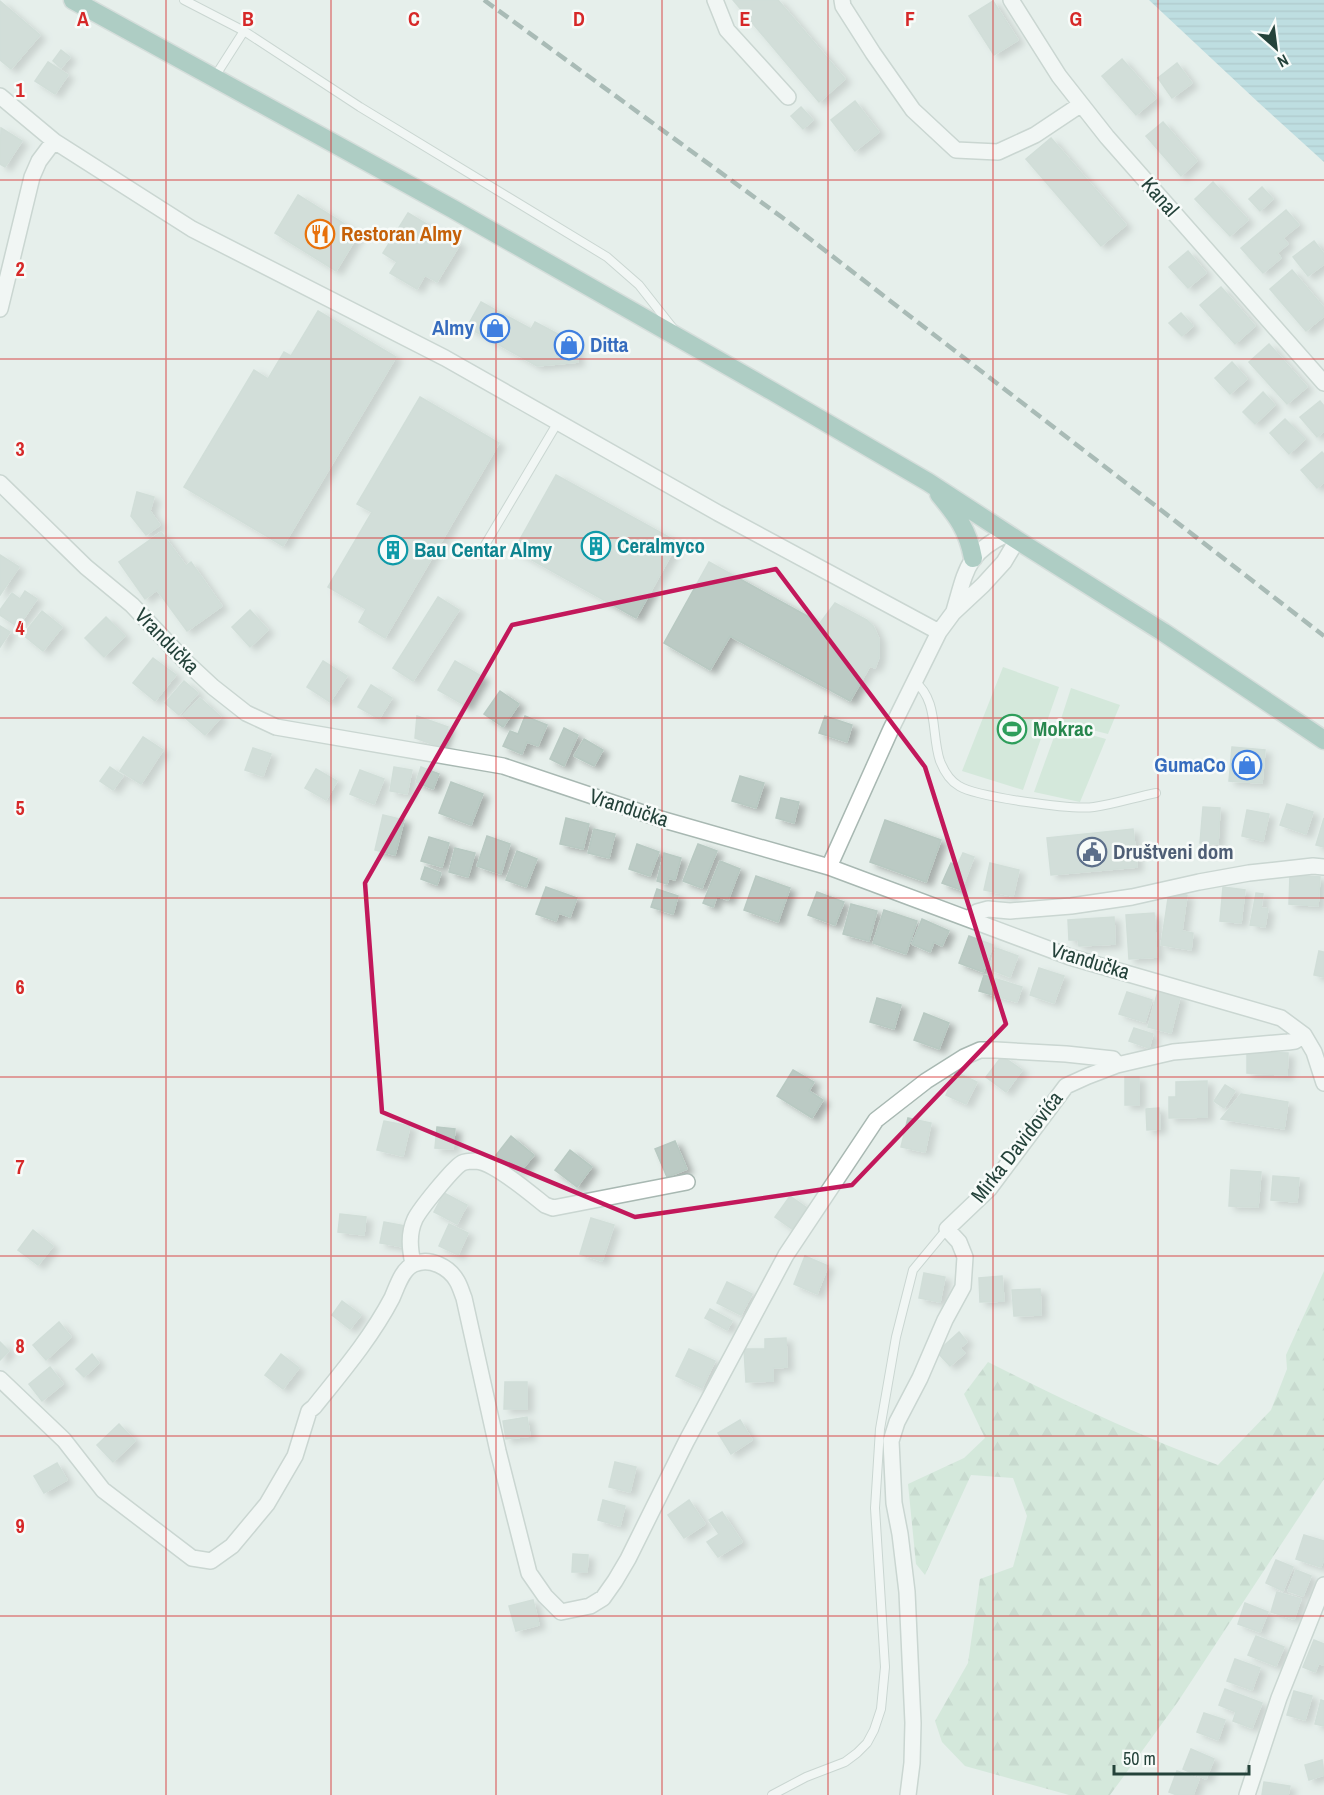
<svg xmlns="http://www.w3.org/2000/svg" width="1324" height="1795" font-family="'Archivo Narrow',sans-serif">
<style>
.green{fill:#bfe0c8}
.forest{fill:url(#forest-firs)}
.water{fill:url(#water-rules)}
.building{fill:#bbcac4;stroke:#b8c9c2;stroke-width:1.5;filter:url(#shadow)}
.lines{fill:none;stroke-linecap:round;stroke-linejoin:round}
.service-casing{stroke:#a8b8b2;stroke-width:10}
.minor-casing{stroke:#a8b8b2;stroke-width:18}
.primary-casing{stroke:#c2cac8;stroke-width:21}
.service{stroke:#fff;stroke-width:8}
.minor{stroke:#fff;stroke-width:15}
.primary{stroke:#6aa596;stroke-width:18}
.rail{stroke:#5f7d75;stroke-width:4.5;stroke-dasharray:12 6;stroke-linecap:butt}
.marked{fill:none;stroke:#c2185b;stroke-width:4.5;stroke-linejoin:round}
.grid{fill:none;stroke:#d62828;stroke-width:1.5;stroke-opacity:0.55}
.labels{text-anchor:middle;stroke-width:5;stroke-linejoin:round;paint-order:stroke}
.street-label{font-size:21px;fill:#24423a;stroke:#f7fbf9}
.food-label{font-size:21px;font-weight:bold;fill:#c56008;stroke:#f7fbf9;text-anchor:start}
.shop-label{font-size:21px;font-weight:bold;fill:#366cbe;stroke:#f7fbf9;text-anchor:end}
.culture-label{font-size:21px;font-weight:bold;fill:#0d838f;stroke:#f7fbf9;text-anchor:start}
.leisure-label{font-size:21px;font-weight:bold;fill:#27864d;stroke:#f7fbf9;text-anchor:start}
.service-label{font-size:21px;font-weight:bold;fill:#4e5e75;stroke:#f7fbf9;text-anchor:start}
.grid-label{font-size:20px;text-anchor:middle;font-weight:bold;fill:#d62828;stroke:#f7fbf9;stroke-width:5;stroke-linejoin:round;paint-order:stroke}
</style>
<defs>
<pattern id="forest-firs" width="22" height="20" patternUnits="userSpaceOnUse" patternTransform="scale(1.5)"><rect width="22" height="20" fill="#bfe0c8"/><path d="M5 1l3.5 6h-7zM16 11l3.5 6h-7z" fill="#a4c1ad"/></pattern>
<pattern id="water-rules" width="6" height="5" patternUnits="userSpaceOnUse" patternTransform="scale(1.5)"><rect width="6" height="5" fill="#8ec9d4"/><path d="M0 2.5h6" fill="none" stroke="#74a5ad"/></pattern>
<filter id="shadow"><feDropShadow dx="6" dy="4" stdDeviation="3" flood-color="#0004"/></filter>
</defs>
<rect width="100%" height="100%" fill="#e6efeb"/>
<path class="green" d="M1003,667L1059,687L1023,790L962,771Z
M1071,688L1120,705L1108,734L1060,722Z
M1058,726L1106,739L1080,802L1034,792Z"/>
<path class="forest" d="M1324,1271V1479L1177,1703L1110,1795H1069L965,1766L942,1742L935,1721L968,1663L980,1579L1013,1567L1027,1516L1013,1478L971,1475L925,1575L916,1564L908,1484L964,1458L985,1438L964,1394L988,1362C1063,1400 1139,1436 1218,1465L1271,1410L1287,1369L1286,1355Z"/>
<path class="water" d="M1149,0H1324V162L1259,103Z"/>
<path class="building" d="M733,0H778L845,79L819,102Z
M0,1L40,35L11,69L0,60Z
M993,1L1018,40L994,55L969,16Z
M61,50L70,57L61,68L53,61Z
M1122,59L1156,98L1136,115L1102,76Z
M48,62L68,75L55,94L35,81Z
M1177,63L1192,83L1172,98L1158,78Z
M855,101L879,132L855,151L831,120Z
M801,107L813,120L803,129L791,116Z
M1163,122L1197,161L1181,176L1146,136Z
M1,128L22,141L5,167L0,164Z
M1051,138L1126,225L1101,246L1026,159Z
M1213,182L1248,220L1230,236L1195,199Z
M1262,187L1273,199L1260,211L1249,199Z
M298,195L359,233L336,271L275,233Z
M1286,210L1299,225L1283,238L1288,244L1277,253L1281,258L1263,273L1241,248Z
M408,213L460,244L437,282L425,275L417,289L390,273L397,262L383,253Z
M1314,241L1324,254V264L1308,276L1293,257Z
M1188,251L1206,273L1188,288L1169,267Z
M1292,270L1324,308V316L1306,331L1270,289Z
M1221,287L1255,326L1235,344L1200,305Z
M481,302L531,329L535,322L558,334L555,340L576,338L578,362L537,366L467,327Z
M318,311L396,357L283,546L184,487L254,370L268,379L284,352L291,356Z
M1181,313L1193,326L1182,336L1169,323Z
M1269,344L1307,387L1287,404L1249,362Z
M1232,362L1247,379L1230,394L1215,378Z
M1263,392L1275,405L1255,424L1243,412Z
M420,397L499,443L385,638L359,622L366,609L328,587L372,512L357,504Z
M1320,401L1324,406V431L1317,437L1300,417Z
M1285,419L1305,439L1289,454L1270,433Z
M1322,452L1324,454V482L1317,488L1301,470Z
M556,475L678,542L636,618L514,550Z
M137,492L154,497L150,511L160,525L146,535L131,516Z
M161,532L186,566L191,562L222,606L187,631L157,590L145,599L119,562Z
M0,555L19,567L0,595Z
M709,562L820,623L835,603L867,620L873,626L879,639V657L875,668L870,666L850,701L730,636L710,670L664,643Z
M25,591L37,599L18,627L0,615V610L12,593L20,599Z
M438,597L459,610L413,681L393,668Z
M250,610L268,630L250,647L232,627Z
M42,611L62,627L43,651L23,635Z
M106,617L125,636L104,657L85,638Z
M0,626L10,632L0,647Z
M153,658L176,675L155,701L133,683Z
M323,661L347,676L330,702L307,687Z
M455,661L483,677L466,706L438,690Z
M184,681L198,693L179,715L165,703Z
M371,685L392,698L379,719L358,707Z
M500,691L519,704L503,727L484,714Z
M200,698L221,717L205,735L183,716Z
M417,716L448,727L441,747L415,738Z
M525,716L547,725L538,746L527,742L522,754L503,746L510,731L518,734Z
M825,716L852,725L847,742L819,733Z
M564,728L578,735L564,766L550,759Z
M143,737L163,750L141,784L120,771Z
M584,739L603,750L594,766L574,756Z
M1232,747L1265,750L1262,783L1229,781Z
M253,748L271,754L263,776L245,770Z
M110,767L123,776L113,790L100,781Z
M394,767L412,770L407,794L390,791Z
M421,767L439,774L433,789L416,782Z
M316,769L337,781L326,800L305,788Z
M360,770L384,779L374,804L350,794Z
M740,776L764,783L756,808L732,801Z
M451,782L483,794L471,825L439,813Z
M781,798L799,802L794,823L776,818Z
M1287,804L1313,812L1306,834L1280,825Z
M1203,807L1220,808L1218,844L1200,843Z
M1247,810L1269,814L1263,841L1242,836Z
M383,815L404,820L395,855L375,850Z
M566,818L589,824L583,849L560,844Z
M1324,818V847L1316,845Z
M885,820L941,840L926,882L870,862Z
M594,829L615,834L609,858L588,853Z
M1133,829L1137,867L1051,875L1047,838Z
M487,836L510,844L501,874L477,866Z
M429,837L449,843L442,867L421,861Z
M637,844L659,852L650,876L629,869Z
M698,844L717,851L702,888L683,881Z
M455,848L475,853L468,877L449,872Z
M517,851L537,859L526,887L506,880Z
M664,853L681,858L675,880L669,878L667,884L657,881Z
M963,853L974,857L961,890L942,883L951,863L957,866Z
M720,861L740,869L728,900L717,896L713,907L703,903Z
M990,863L1019,870L1013,896L984,890Z
M425,867L441,873L437,885L421,879Z
M1290,875L1320,877L1318,906L1289,904Z
M756,876L790,888L778,922L744,910Z
M546,887L577,898L570,917L559,913L556,921L536,914Z
M1223,887L1245,890L1241,923L1220,921Z
M657,889L678,896L673,914L651,907Z
M817,892L844,902L835,925L808,915Z
M1169,892L1187,895L1182,931L1193,933L1191,950L1161,945Z
M1256,893L1263,894L1261,908L1268,909L1265,927L1250,925Z
M851,904L877,911L869,941L843,934Z
M884,910L917,921L906,954L873,943Z
M1154,913L1157,957L1129,959L1126,915Z
M1114,917L1115,944L1079,946L1078,940H1069L1068,920Z
M922,919L949,931L942,946L934,942L930,952L912,944Z
M969,936L993,945L983,972L959,963Z
M996,948L1018,956L1010,977L989,969Z
M1319,951L1324,952V977L1314,975Z
M1039,968L1064,976L1054,1003L1030,995Z
M984,975L1022,987L1017,1002L979,991Z
M1158,991L1180,997L1171,1033L1148,1027Z
M1127,992L1152,1000L1145,1022L1119,1014Z
M877,998L901,1005L894,1029L870,1022Z
M924,1013L949,1023L939,1049L914,1040Z
M1134,1028L1153,1034L1149,1048L1129,1041Z
M1247,1052L1288,1053L1287,1075L1247,1073Z
M1002,1056L1022,1070L1006,1092L986,1077Z
M793,1070L814,1082L809,1091L823,1100L812,1118L777,1096Z
M956,1072L977,1082L966,1104L946,1095Z
M1125,1077H1139V1105H1125Z
M1207,1081V1117L1169,1118V1097H1176V1082Z
M1225,1085L1235,1091L1224,1108L1214,1101Z
M1241,1094L1288,1102L1284,1129L1221,1119Z
M1159,1108L1160,1129L1147,1130L1146,1109Z
M908,1118L931,1123L925,1152L901,1147Z
M384,1121L410,1126L403,1156L377,1150Z
M437,1127L455,1129L453,1149L435,1148Z
M511,1136L534,1155L519,1173L496,1155Z
M675,1141L687,1169L667,1177L655,1149Z
M570,1150L592,1167L577,1187L555,1170Z
M1231,1170L1261,1172L1258,1207L1229,1206Z
M1273,1176L1299,1178L1297,1202L1271,1200Z
M444,1193L467,1205L457,1224L434,1212Z
M790,1196L807,1208L792,1229L775,1217Z
M340,1214L366,1217L364,1235L338,1232Z
M591,1218L614,1225L602,1261L580,1254Z
M384,1222L406,1226L403,1247L380,1243Z
M449,1224L468,1233L458,1255L439,1246Z
M33,1230L53,1246L38,1265L18,1250Z
M805,1256L828,1266L817,1294L794,1284Z
M924,1273L945,1277L940,1302L919,1298Z
M1002,1276L1004,1301L980,1302L979,1278Z
M727,1282L752,1294L741,1315L717,1303Z
M1040,1289L1041,1315L1014,1316L1012,1290Z
M342,1301L361,1315L350,1329L332,1315Z
M710,1309L732,1321L727,1330L705,1318Z
M59,1322L71,1337L46,1360L33,1345Z
M959,1332L967,1342L960,1348L965,1353L950,1366L937,1352Z
M786,1338L787,1367L773,1368V1381L746,1382L744,1349H765V1339Z
M0,1342L9,1351L0,1360Z
M689,1349L715,1361L702,1388L676,1376Z
M92,1354L99,1363L84,1377L76,1369Z
M281,1354L299,1368L283,1389L265,1375Z
M50,1367L63,1384L42,1401L29,1384Z
M505,1382H527V1409H504Z
M527,1417L530,1436L506,1439L503,1421Z
M740,1420L752,1440L731,1454L718,1433Z
M119,1424L135,1441L113,1462L97,1445Z
M615,1462L636,1467L630,1492L609,1487Z
M57,1463L67,1480L44,1493L34,1476Z
M603,1500L625,1506L620,1526L598,1520Z
M689,1500L705,1524L684,1538L668,1515Z
M722,1512L742,1542L718,1557L707,1542L719,1534L709,1520Z
M1304,1535L1324,1541V1558L1321,1567L1296,1559Z
M573,1554L588,1555L587,1572H572Z
M1276,1560L1293,1567L1283,1591L1266,1583Z
M1296,1570L1311,1576L1303,1596L1288,1591Z
M1277,1592L1301,1599L1294,1619L1271,1612Z
M533,1600L539,1625L516,1631L509,1606Z
M1245,1603L1268,1612L1260,1632L1238,1624Z
M1256,1636L1284,1647L1276,1666L1248,1655Z
M1314,1640L1324,1644V1663L1323,1665L1319,1663L1315,1672L1303,1667Z
M1235,1659L1260,1668L1252,1690L1227,1681Z
M1225,1689L1262,1703L1252,1728L1233,1721L1236,1712L1219,1705Z
M1294,1691L1312,1696L1305,1720L1287,1715Z
M1321,1700L1324,1701V1726L1315,1724Z
M1204,1713L1225,1720L1218,1740L1197,1732Z
M1191,1749L1214,1759L1206,1779L1183,1769Z
M1322,1760L1324,1775L1309,1780L1305,1765Z
M1177,1771L1199,1779L1193,1795H1177L1169,1792Z
M1264,1782L1290,1786L1288,1795H1262Z"/>
<g class="lines">
<g class="service-casing">
<path id="service" d="M184,0L244,31L360,107L607,257L639,285L672,327
M214,78L244,31
M479,555L558,422
M914,681C939,700 931,735 940,761C944,771 950,781 959,786C977,797 1072,810 1094,807C1115,804 1136,797 1156,793
M772,1795L806,1777L845,1762L857,1753L867,1743L874,1730L881,1709L885,1667L875,1508L880,1429L896,1337L913,1270L947,1229"/>
</g>
<g class="minor-casing">
<path id="minor" d="M715,0L727,30L788,97
M842,0L843,6L873,53L913,110L956,150L998,152L1035,135L1080,105
M1011,0L1059,76L1107,137L1324,383
M0,96L54,141L192,229L445,358L718,513L939,632
M0,309L32,177L39,161L54,141
M0,483L86,567L132,605L185,661L213,687L246,713L276,727L503,766L664,820L829,867L1070,957L1281,1018L1304,1035L1314,1052L1324,1083
M954,611C966,571 966,553 1007,534
M829,867L891,729L939,632L953,613L983,585L1004,562L1017,540
M969,919L977,912L988,909L1010,911L1071,906L1132,897L1199,882L1249,873L1313,866L1324,867
M413,1264C410,1249 408,1234 415,1219C420,1209 453,1168 462,1163C466,1161 471,1161 476,1161C494,1162 530,1193 545,1205L553,1208L687,1182
M0,1379L64,1440L103,1490L192,1558L211,1561L232,1546L267,1504L295,1456L309,1411L314,1407C342,1372 371,1338 392,1298C397,1287 402,1269 414,1264C430,1257 449,1267 457,1281C460,1286 462,1293 464,1298L498,1451L529,1573L545,1596L561,1612L590,1606L603,1598L615,1581L628,1559L686,1442L786,1255L876,1120L926,1081L964,1057L980,1050H996L1066,1054L1113,1059L1117,1065
M908,1795L912,1763L913,1723L907,1592L900,1534L894,1503L891,1441L897,1422L920,1378L945,1320L963,1287L965,1257L959,1242L947,1229L989,1189L1066,1086L1088,1076L1117,1065L1173,1052L1288,1042L1295,1041L1304,1035
M1247,1795L1279,1698L1324,1585"/>
</g>
<g class="primary-casing">
<path id="primary" d="M73,0L453,209L772,391L928,482L1017,540L1163,632L1324,740
M939,494C957,516 968,530 973,558"/>
</g>
<use href="#service" class="service"/>
<use href="#minor" class="minor"/>
<use href="#primary" class="primary"/>
<path class="rail" d="M484,0L783,218L1324,636"/>
</g>
<path d="M0 0H1324V1795H0ZM776,569L925,767L1006,1024L852,1185L635,1217L382,1112L365,883L512,625Z" fill="#e6efeb" fill-opacity=".55" fill-rule="evenodd"/>
<path class="marked" d="M776,569L925,767L1006,1024L852,1185L635,1217L382,1112L365,883L512,625Z"/>
<path class="grid" d="M166,0V1795M331,0V1795M496,0V1795M662,0V1795M828,0V1795M993,0V1795M1158,0V1795M0,180H1324M0,359H1324M0,538H1324M0,718H1324M0,898H1324M0,1077H1324M0,1256H1324M0,1436H1324M0,1616H1324"/>
<defs>
<g id="restaurant-ring" transform="scale(1.5)"><circle r="9.5" fill="#f7fbf9" stroke="#e8710a" stroke-width="1.5"/><path d="M-5-6h1v4h1v-4h1v4h1v-4h1v5L-1.5 .5V6h-2V.5L-5-1ZM5-6V6H3V1.5H1.5Q1.5-4 5-6Z" fill="#e8710a"/></g>
<g id="shop-ring" transform="scale(1.5)"><circle r="9.5" fill="#f7fbf9" stroke="#3f7fe0" stroke-width="1.5"/><path d="M-5-2.5h2.3a2.7 3.5 0 0 1 5.4 0H5L5.5 6h-11ZM-1.5-2.5h3a1.5 2.3 0 0 0-3 0Z" fill="#3f7fe0"/></g>
<g id="building-ring" transform="scale(1.5)"><circle r="9.5" fill="#f7fbf9" stroke="#0f9aa8" stroke-width="1.5"/><path d="M-4-6H4V6H1V3H-1V6H-4ZM-2.5-4.3h1.7v1.8h-1.7ZM.8-4.3h1.7v1.8H.8ZM-2.5-1h1.7V.8h-1.7ZM.8-1h1.7V.8H.8Z" fill="#0f9aa8"/></g>
<g id="stadium-ring" transform="scale(1.5)"><circle r="9.5" fill="#f7fbf9" stroke="#2e9e5b" stroke-width="1.5"/><path d="M0-5a6.5 5 0 1 0 0 10a6.5 5 0 1 0 0-10ZM-3.5-1.8h7v3.6h-7Z" fill="#2e9e5b"/></g>
<g id="civic-ring" transform="scale(1.5)"><circle r="9.5" fill="#f7fbf9" stroke="#5c6f8a" stroke-width="1.5"/><path d="M-.6-6.5H3V-4.5H.6V-3L4-1V1h2V6H-6V1h2V-1L-.6-3ZM-1.2 2.5V6h2.4V2.5Z" fill="#5c6f8a"/></g>
</defs>
<g fill-rule="evenodd">
<use href="#restaurant-ring" x="320" y="234"/>
<use href="#shop-ring" x="495" y="328"/>
<use href="#shop-ring" x="569" y="345"/>
<use href="#building-ring" x="596" y="546"/>
<use href="#building-ring" x="393" y="550"/>
<use href="#stadium-ring" x="1012" y="729"/>
<use href="#shop-ring" x="1247" y="765"/>
<use href="#civic-ring" x="1092" y="852"/>
</g>
<g class="labels">
<g class="street-label">
<text transform="translate(1160 197) rotate(49)" y="7">Kanal</text>
<text transform="translate(167 641) rotate(46)" y="7">Vrandučka</text>
<text transform="translate(629 808) rotate(18)" y="7">Vrandučka</text>
<text transform="translate(1090 961) rotate(17)" y="7">Vrandučka</text>
<text transform="translate(1017 1147) rotate(-52)" y="7">Mirka Davidovića</text>
</g>
<g class="food-label">
<text x="341" y="241">Restoran Almy</text>
</g>
<g class="shop-label">
<text x="474" y="335">Almy</text>
<text x="590" y="352" text-anchor="start">Ditta</text>
<text x="1226" y="772">GumaCo</text>
</g>
<g class="culture-label">
<text x="617" y="553">Ceralmyco</text>
<text x="414" y="557">Bau Centar Almy</text>
</g>
<g class="leisure-label">
<text x="1033" y="736">Mokrac</text>
</g>
<g class="service-label">
<text x="1113" y="859">Društveni dom</text>
</g>
</g>
<g class="grid-label">
<text x="83" y="26">A</text>
<text x="248" y="26">B</text>
<text x="414" y="26">C</text>
<text x="579" y="26">D</text>
<text x="745" y="26">E</text>
<text x="910" y="26">F</text>
<text x="1076" y="26">G</text>
<text x="20" y="97">1</text>
<text x="20" y="276">2</text>
<text x="20" y="456">3</text>
<text x="20" y="635">4</text>
<text x="20" y="815">5</text>
<text x="20" y="994">6</text>
<text x="20" y="1174">7</text>
<text x="20" y="1353">8</text>
<text x="20" y="1533">9</text>
</g>
<g transform="translate(1276 48) rotate(152)" stroke="#f7fbf9" stroke-width="4.5" paint-order="stroke">
<path d="M0-4.5L10 22L0 15L-10 22Z" fill="#24423a"/>
<text y="-9" font-size="16" font-weight="bold" text-anchor="middle" fill="#24423a">N</text>
</g>
<path d="M1114 1765v9h135v-9" fill="none" stroke="#24423a" stroke-width="3"/>
<text x="1123" y="1765" font-size="18" fill="#24423a" stroke="#f7fbf9" stroke-width="4.5" paint-order="stroke">50 m</text>
</svg>
